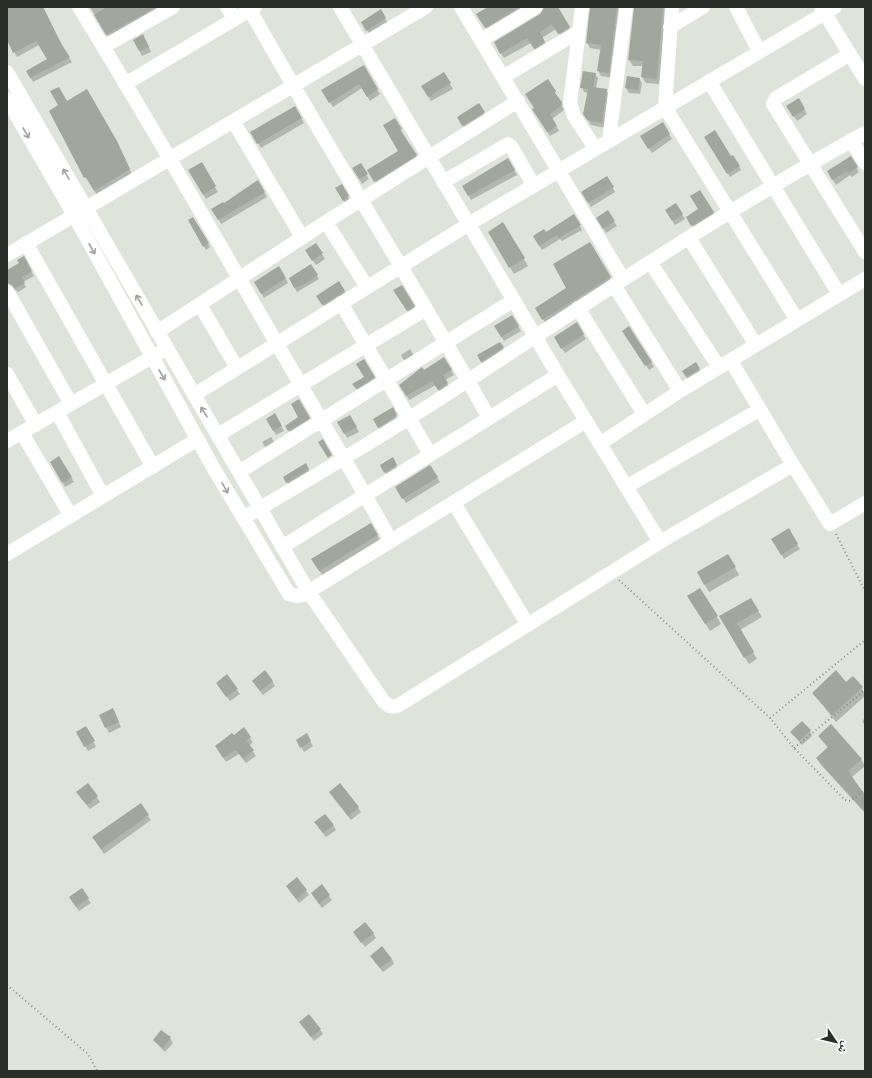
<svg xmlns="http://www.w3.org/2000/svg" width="872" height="1078" font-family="Jost,'Noto Naskh Arabic',sans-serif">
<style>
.shadow{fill:#0003}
.building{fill:#a1a79d}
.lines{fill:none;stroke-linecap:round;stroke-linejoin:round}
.path{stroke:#8a8e87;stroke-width:2;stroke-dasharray:1 3;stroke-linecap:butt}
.minor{stroke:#fff;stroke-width:14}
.oneway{stroke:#a0a09f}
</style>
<rect width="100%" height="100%" fill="#dee4da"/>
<path class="shadow" d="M7,7H43L62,48L72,62L33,82L27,71L48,60L39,45L17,57L7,40Z
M90,7H167L110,40Z
M490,7H530L489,32L478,14Z
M545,7H557L572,32L562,38L556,29L542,38L547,47L537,53L531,43L504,58L495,43L541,15Z
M591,7H622L612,78L601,76L598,71L602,50L590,48L587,43Z
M669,7L666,12L659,84L646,83L642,77L644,66H633L629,60L635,7Z
M380,11L388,23L370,35L362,22Z
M134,40H146L151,52L142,56Z
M364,66L380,94L370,101L362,88L333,107L323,90Z
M444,74L453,89L431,101L422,86Z
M595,74L598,78L596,88L606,90L609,95L605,128L591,125L584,114L588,93L584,92L582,87Z
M639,79L642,83L640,94L629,93L626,88Z
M548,80L564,110L552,119L559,131L550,136L535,113V108Z
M798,99L807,114L797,121L788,106Z
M67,102L119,147L132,174L97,195L82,172Z
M479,105L486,117L466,130L458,118Z
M295,107L304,123L261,148L251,132Z
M395,120L419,160L378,186L368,170L400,151Z
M662,123L672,139L652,153L641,136Z
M705,137L731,158L733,156L741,170L730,177Z
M850,157L859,172L852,177L850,175L836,185L828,172Z
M508,160L517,175L471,200L463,186Z
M201,163L218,192L206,199L190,170Z
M360,164L369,179L362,184L353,168Z
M607,177L615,192L591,207L582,192Z
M258,182L267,197L221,224L213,209L224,205Z
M341,186L351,202L346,205L337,189Z
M700,191L716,217L695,230L687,217L700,209Z
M675,204L685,219L675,225L666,210Z
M608,212L617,226L606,233L598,218Z
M574,215L582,230L562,241L560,239L542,250L534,236L546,233Z
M193,218L210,247L206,250L189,220Z
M503,224L528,266L514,274L489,232Z
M590,243L613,282L546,324L536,308L567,288Z
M316,244L325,259L316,265L309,255Z
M23,257L34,276L23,282L26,287L18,292L10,286L7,288V271L21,263Z
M310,265L319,279L297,292L290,279Z
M285,278L288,283L264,298L258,287Z
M339,282L347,296L326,309L318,297Z
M402,286L416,311L410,315L397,295Z
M512,316L521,331L504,341L495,326Z
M576,324L586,339L565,353L555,337Z
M629,327L654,367L649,370L635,348Z
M500,343L505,352L484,366L478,356Z
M410,349L415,358L406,364L401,355Z
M444,359L454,375L445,380L450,388L441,394L436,385L409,400L400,385Z
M364,360L377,382L359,393L354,384L365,377Z
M696,364L702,374L689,381L683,371Z
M299,401L312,423L292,435L287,426L299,418Z
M392,409L399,421L381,432L374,420Z
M275,415L284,431L276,435L267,419Z
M350,416L359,432L347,438L339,422Z
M271,437L276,445L267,450L262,442Z
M59,457L74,482L65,487L51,462Z
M392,459L399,470L388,477L381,465Z
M306,465L311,474L290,487L284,477Z
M430,466L440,482L406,503L396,487Z
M371,525L380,540L322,575L313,560Z
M788,530L800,549L784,559L773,539Z
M728,555L739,575L709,592L698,573Z
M689,596L717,617L721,624L710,631Z
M751,599L762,617L740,630L757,659L749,664L720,617Z
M272,681L275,686L263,695L256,686Z
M846,683L862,688L865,696L836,722L813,693Z
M220,688L237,690L240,694L230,701Z
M115,714L121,727L109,733L100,715Z
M865,718V726L862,721Z
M86,727L96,747L88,751L77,732Z
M243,729L253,742L249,746L256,756L246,763L239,754L226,762L219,751Z
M810,731L812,736L802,745L792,732Z
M306,734L313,746L304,752L297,740Z
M819,736L861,759L865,766L852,777L865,797V813L821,765L817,758L828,748Z
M88,784L100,802L90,809L80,797Z
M340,784L361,812L351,820L333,797Z
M148,816L151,820L104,854L96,842Z
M333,825L336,830L326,837L318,827Z
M297,878L309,895L299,903L290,891Z
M321,886L332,900L322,908L312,893Z
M70,898L88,899L91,903L79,911Z
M373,933L376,938L365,947L357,936Z
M392,959L394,964L383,972L374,961Z
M300,1023L320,1029L323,1034L314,1041Z
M170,1038L173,1043L165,1052L154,1041Z"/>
<path class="building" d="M7,7H43L62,45L70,57L30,78L26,71L47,59L36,41L13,53L7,40Z
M107,7H156L106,35L94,15Z
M488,7H519L485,28L476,14Z
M544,7H558L570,27L558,34L552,24L540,32L545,42L534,49L527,38L500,54L494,42L540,14Z
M590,7H617L609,73L597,71L601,45L586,43Z
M634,7H663L657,79L641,77L643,61L628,60Z
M381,9L386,18L366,31L361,22Z
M143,34L149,47L139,51L133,40Z
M364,65L378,89L367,97L359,84L329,103L321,90Z
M583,71L596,73L593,87L607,89L602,123L587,120L583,114L588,89L580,88Z
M444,72L451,83L428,97L421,86Z
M627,76L640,78L638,90L625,88Z
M548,79L556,91L555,93L562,102V105L550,114L557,126L547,132L532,109L534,108L525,94Z
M59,87L67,101L87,89L117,141L130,169L94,191L86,177L84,178L49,111L58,105L50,91Z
M799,98L805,109L793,117L786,106Z
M479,103L485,112L462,126L457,117Z
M295,106L302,118L257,144L250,132Z
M395,118L402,129L400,130L417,155L374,182L367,170L398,151L383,125Z
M663,122L670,134L648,149L640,136Z
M715,130L731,156L733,155L740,166L727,174L704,137Z
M851,156L858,167L848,173L847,171L832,180L827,171Z
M508,158L515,170L468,196L462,186Z
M202,162L216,186L203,195L188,170Z
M361,163L368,174L359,179L352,168Z
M607,176L614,187L588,203L581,192Z
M258,180L265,192L218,220L211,209L223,202L224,203Z
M342,184L349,196L343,201L335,188Z
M700,190L714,212L691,226L686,217L698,209L690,196Z
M676,203L683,214L672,221L665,210Z
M608,210L615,221L603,229L596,218Z
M574,214L581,225L559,238L557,235L539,246L533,236L544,229L546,232Z
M193,217L209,243L203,247L188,220Z
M503,222L525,258L509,268L488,232Z
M590,242L611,277L542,320L535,308L566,288L553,264Z
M316,243L323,253L312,261L305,250Z
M24,256L32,271L22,277L25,283L15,288L7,281V270L19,263L17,260Z
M311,264L318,275L303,285L294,288L289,278Z
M279,266L286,278L261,294L254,282Z
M339,281L345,291L322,305L316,296Z
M402,285L415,306L407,311L393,290Z
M512,315L519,326L501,337L494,326Z
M577,322L584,334L561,349L554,337Z
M629,326L652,362L645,366L622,331Z
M500,342L504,347L481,362L477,355Z
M444,357L452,370L443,375L448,383L438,390L432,381L406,396L399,385L422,367L424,370Z
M364,359L375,377L356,389L352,384L364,377L356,364Z
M696,362L700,369L686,377L682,371Z
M299,399L310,418L288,431L285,426L298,417L291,404Z
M393,407L397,415L378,428L373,419Z
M275,413L282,426L273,431L266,419Z
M350,415L357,427L344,434L337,422Z
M323,439L332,455L328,458L318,442Z
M59,456L72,477L62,483L50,462Z
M393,457L397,465L384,473L380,465Z
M306,463L309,469L286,483L283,477Z
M430,465L438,477L402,499L395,487Z
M371,523L378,535L319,571L311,559Z
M789,528L798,544L781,555L771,539Z
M728,554L736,567L704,585L697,572Z
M700,588L718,616L705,624L687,596Z
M751,598L759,611L737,623L754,652L744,658L719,616Z
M265,670L273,681L260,691L252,681Z
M836,670L846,682L853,676L863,687L832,715L812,693Z
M227,674L238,689L226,697L216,683Z
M113,708L119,722L105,728L99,715Z
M802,721L811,730L799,741L790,732Z
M831,724L862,759L848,771L865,795V812L816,758L828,747L818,736Z
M86,726L95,741L84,747L76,732Z
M244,727L251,737L246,741L254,750L243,759L236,750L223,758L215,746L232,733L234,735Z
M307,733L311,741L300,748L296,740Z
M88,783L98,796L87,805L76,792Z
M340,783L359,807L348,816L329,792Z
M141,803L149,815L101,849L92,837Z
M325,814L334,825L323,833L314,822Z
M297,877L307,890L296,899L286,886Z
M322,884L330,895L319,904L311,893Z
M82,888L89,898L76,907L69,897Z
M365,922L374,933L361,943L353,932Z
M382,946L392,959L380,968L370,956Z
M309,1014L321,1029L311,1037L299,1022Z
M161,1030L171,1037L163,1048L153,1040Z"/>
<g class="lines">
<path class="path" d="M836,534L865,591
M619,580L770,718L794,748L845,800L851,801L865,790
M770,718L865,640
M794,748L865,690
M7,985L88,1054L97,1071"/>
<path class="minor" d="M79,7C147,117 211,230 276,342C314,409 354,474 391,541
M227,7L235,19
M340,7L558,375L660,542
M461,7L623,279
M582,7L570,103L574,116L595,148
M672,7L665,107L797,320
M736,7L759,51
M821,7L865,79
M250,10C327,148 412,280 489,418
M670,27L703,7
M481,40L536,7
M103,47L173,7
M850,54L776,98L773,104L865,252
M7,72L308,591L384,702C390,707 392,708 399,705L660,542L793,465
M503,77L578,32
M709,81L839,294
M125,84L255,7
M7,99L74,215L214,469L289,594L297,596L303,595L586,421
M233,121L302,237
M609,140L626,7
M851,140L865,163
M443,182L508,144L511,146L534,186
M326,222L367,287
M689,238L756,345
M26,243L153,467
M7,255L426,7
M650,262L719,367
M614,285L680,391
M7,291L71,404
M341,303L430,454
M200,305L237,368
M578,308L644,414
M157,332L326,222L518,101
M731,361L793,465L830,524L865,503
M7,374L36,425
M194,395L469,224L835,7
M57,412L103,496
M22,433L71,516
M218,435L426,309
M7,441L159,353
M601,443L680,391L865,279
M239,472L514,300
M626,487L759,410
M454,503L528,625
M243,518C319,474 395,428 469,380C599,295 729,208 865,133
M282,547L558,375
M7,554L198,439"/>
</g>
<defs><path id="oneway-shaft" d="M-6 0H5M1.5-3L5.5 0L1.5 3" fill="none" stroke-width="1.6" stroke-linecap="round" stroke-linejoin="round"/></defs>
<g class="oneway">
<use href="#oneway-shaft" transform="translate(26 133) rotate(60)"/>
<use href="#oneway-shaft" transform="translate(66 174) rotate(-120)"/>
<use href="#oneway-shaft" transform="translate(92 249) rotate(61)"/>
<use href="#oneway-shaft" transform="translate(139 300) rotate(-120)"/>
<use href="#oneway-shaft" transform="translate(162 375) rotate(59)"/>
<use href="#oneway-shaft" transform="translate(204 412) rotate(-121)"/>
<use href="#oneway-shaft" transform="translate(225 488) rotate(60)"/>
</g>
<rect width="872" height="1078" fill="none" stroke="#2b2d29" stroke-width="16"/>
<g transform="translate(836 1042) rotate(125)" stroke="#ffffff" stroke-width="3" paint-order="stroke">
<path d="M0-3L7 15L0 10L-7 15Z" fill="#2b2d29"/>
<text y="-6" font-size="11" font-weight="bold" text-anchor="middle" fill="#2b2d29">ش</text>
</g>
</svg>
